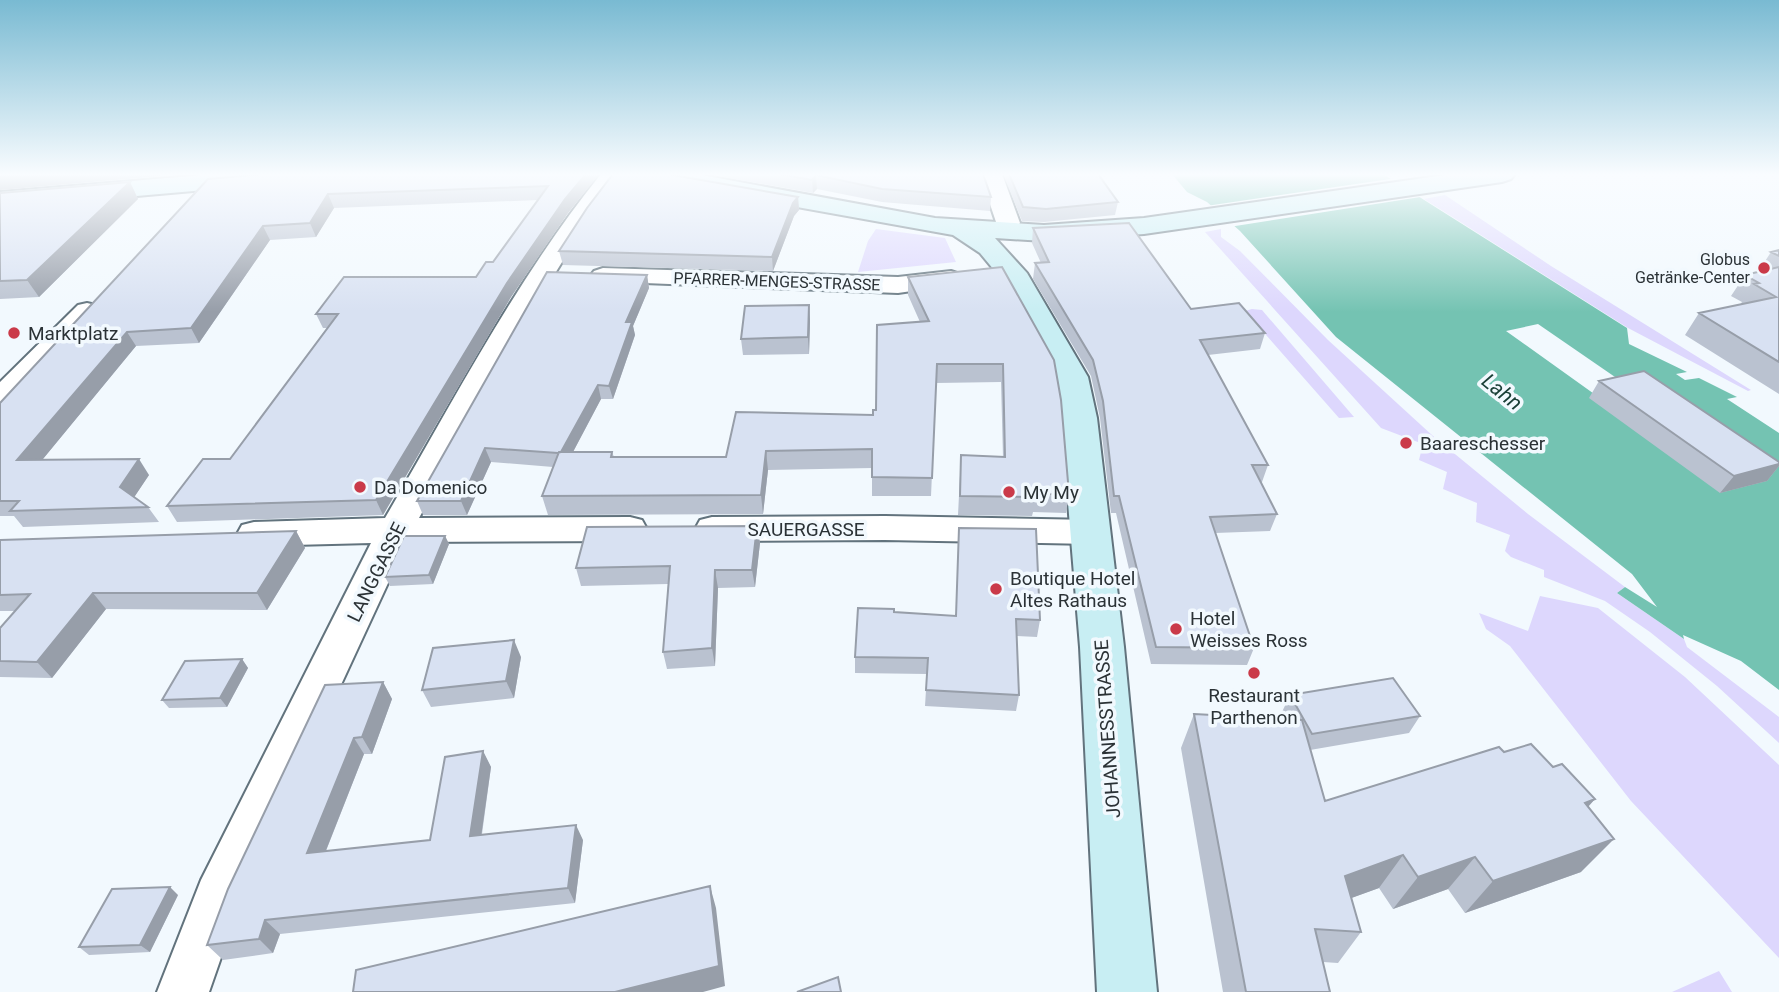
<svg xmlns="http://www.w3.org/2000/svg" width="1779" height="992" font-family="Roboto,sans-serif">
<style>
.green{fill:#ddd7fd}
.water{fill:#74c3b2}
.pier{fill:#f2f9fe}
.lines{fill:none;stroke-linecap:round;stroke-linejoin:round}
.street-casing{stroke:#62737d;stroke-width:4}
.secondary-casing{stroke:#62737d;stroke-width:4}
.street{fill:#fff;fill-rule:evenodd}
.secondary{fill:#c8eef3;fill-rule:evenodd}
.wall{fill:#bac2d0}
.shaded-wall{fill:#979ea9}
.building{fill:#d8e1f2;stroke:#979ea9;stroke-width:2}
.poi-dot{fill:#ca3a49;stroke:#f2f9fe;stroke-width:2.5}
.labels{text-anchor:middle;stroke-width:7;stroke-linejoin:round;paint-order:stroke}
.far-poi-label{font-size:16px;fill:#2b3236;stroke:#f2f9fe;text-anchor:end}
.far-street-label{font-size:16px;fill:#2b3236;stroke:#f2f9fe}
.poi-label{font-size:19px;fill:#2b3236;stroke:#f2f9fe;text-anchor:start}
.street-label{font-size:19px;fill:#2b3236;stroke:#f2f9fe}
.water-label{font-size:21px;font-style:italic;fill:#1b4038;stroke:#f2f9fe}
</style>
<rect width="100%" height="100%" fill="#f2f9fe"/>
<path class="green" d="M1445,195L1551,266L1751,390L1748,391L1628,328L1424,199Z
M876,229L945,238L956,262L858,272L868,241Z
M1221,229V237L1240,251L1328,340L1433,436L1528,514L1625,587L1617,593L1684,639L1687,647L1779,717V743L1717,686L1650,632L1605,601L1544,577V570L1511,557L1505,551L1510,535L1476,522L1477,503L1443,489L1447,472L1419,460L1423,444L1381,428L1205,232Z
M1252,309L1262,310L1354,417L1339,418L1245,311Z
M1540,596L1598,608L1685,677L1779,765V958L1631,801L1510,646L1486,629L1479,613L1528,631Z
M1719,971L1732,992H1672Z"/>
<path class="water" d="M1172,174H1383L1627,328L1629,344L1687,372L1676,374L1685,380L1699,378L1737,397L1727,399L1779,433V690L1741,661L1683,635L1684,639L1617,593L1625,587L1657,607L1632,574L1336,337L1240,231L1207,202L1187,192Z"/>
<path class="pier" d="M1397,178L1427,196L1229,227L1206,206Z
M1538,324L1631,388L1597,396L1506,331Z"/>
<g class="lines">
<g class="street-casing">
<path id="street" d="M601,174H623L588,220L554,275L419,518L630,517L642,520L647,529L642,538L630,541L407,542L240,903L209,992H157L201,880L371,543L254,546L242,543L237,534L242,525L254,522L385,518C453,402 516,279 601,174Z
M980,174H1002L1020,223L1010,235H994L990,230L996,222Z
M603,268L898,277L951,271L960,274L964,279L960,284L898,293L594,281L590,276L594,271Z
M87,303L96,305L100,311L96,317L11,405L0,408V382L78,305Z
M885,516L1091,520L1103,523L1108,532L1103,541L1091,544L885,540L712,541L700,538L695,529L700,520L712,517Z"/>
</g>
<g class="secondary-casing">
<path id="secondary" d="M215,174H310L306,179L297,182L0,208V192Z
M644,174H696L935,218L1044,225L1144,218L1452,174H1515L1511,179L1502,182L1144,234L1044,241L995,238L1027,273L1088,377L1097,418L1124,647L1157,992H1097L1080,647L1061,418L1054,377L999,276L980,253L953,235L657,182L648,179Z"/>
</g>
<use href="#street" class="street"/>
<use href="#secondary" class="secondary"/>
</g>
<path class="wall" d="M599,174L568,213L511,297L383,515L177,522L167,506L230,459L327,328H323L316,314L476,277L493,262L538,200L334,208L316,237L270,240L199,343L136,346L42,460L149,475L134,497L148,507L159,522L23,527L14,516H0V403L208,179Z
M708,174H983L991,197L990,211L882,202L817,189L813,193Z
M1003,174H1098L1118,202L1115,215L1044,222L1022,221Z
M130,182L138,199L39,297L0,299V193Z
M798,197L799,210L794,216L773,271L563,265L559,251Z
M1033,228L1191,309L1265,333L1260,349L1208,355L1268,465L1262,482H1261L1277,514L1270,531L1215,533L1254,648L1247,665L1151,664L1116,513H1111L1100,418L1091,376L1033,279L1035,263H1041L1032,243Z
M1779,250V394L1685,335L1699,313L1740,305L1742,302L1731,296L1745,275L1758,272L1771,252Z
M1002,267L1069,494L1066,513L1033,512L1032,516L958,515L961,455L1003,457L1001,382L936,383L931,496H872V468L768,470L763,514L548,515L542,496L553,467L491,462L467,515H423L417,501L647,275L649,288L633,326L635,335L613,399H601L573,452H612L614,457H726L873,415L920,322L908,295V277Z
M809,305L810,321L809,354L743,355L741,339Z
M1599,381L1779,462V466L1767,481L1720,493L1589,398Z
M757,526L760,543L755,587L718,588L715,666L667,669L663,652L668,584L581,586L576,568Z
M959,528L1040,620L1037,637L1017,636L1019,695L1016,711L925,706L927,674L855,673V657L894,612L956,616Z
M296,531L305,548L267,610L106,609L52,678L0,677V628L15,611H0V540Z
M445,536L449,544L433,584L390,586L385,577Z
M521,657L514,698L431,707L422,690Z
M242,659L248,668L227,707L169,708L162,700Z
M383,682L392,699L372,754H364L326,851L430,840L483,751L491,767L482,834L583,840L575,903L280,934L273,953L223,960L207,945Z
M1290,695L1420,716L1409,733L1310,750L1325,801L1504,752L1553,767L1595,799L1588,807L1581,872L1465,913L1448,889L1393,909L1379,888L1351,898L1361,932L1338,963L1323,962L1330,992H1223L1181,748L1194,714L1286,719L1282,712Z
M178,895L150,952L89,955L79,947Z"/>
<path class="shaded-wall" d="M0,174H164L161,176L0,190Z
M586,174H599L568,213L511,297L383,515L376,500L507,283L565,199Z
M816,175L817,189L813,193L812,180Z
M130,182L138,199L39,297L27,280Z
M328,194L334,208L316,237L310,223Z
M798,197L799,210L794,216L773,271L772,257L793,203Z
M263,226L270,240L199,343L191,328Z
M647,275L649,288L633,326L635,335L613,399L609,386L626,322Z
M809,305L810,321L809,354L808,337Z
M127,332L136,346L29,476L17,460Z
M598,385L601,399L565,467L560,453Z
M485,448L491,462L467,515L461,501Z
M766,451L768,470L763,514L761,495Z
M139,459L149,475L131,502L120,487Z
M1779,464V466L1767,481L1720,493L1734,476Z
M757,526L760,543L755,587L752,570Z
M296,531L305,548L267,610L257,593Z
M445,536L449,544L433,584L429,575Z
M715,570L718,588L715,666L712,648Z
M93,593L106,609L52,678L37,662Z
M514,640L521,657L514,698L506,681Z
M242,659L248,668L227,707L220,698Z
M383,682L392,699L372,754L362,737Z
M354,738L364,754L319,868L307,853Z
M483,751L491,767L479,851L470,836Z
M1595,799L1564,833L1585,803Z
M576,825L583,840L575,903L568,888Z
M1614,839L1581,872L1465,913L1493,881Z
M1403,855L1379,888L1324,908L1345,876Z
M1475,857L1448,889L1393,909L1418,877Z
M710,886L716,908L725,986L703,992H615Z
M170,887L178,895L150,952L140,945Z
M265,920L280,934L273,953L259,939Z"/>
<path class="building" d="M265,174H586L565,199L507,283L376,500L167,506L203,459H230L338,314H316L344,277H476L486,262H493L548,186L328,194L310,223L263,226L191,328L127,332L17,460L139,459L120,487L148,507L10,511L19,501H0V403L208,179Z
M613,174H667L798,197L793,203L772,257L559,251L587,208Z
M779,174H983L991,197L882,189L816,175L812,180Z
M1009,174H1098L1118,202L1046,209L1023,207Z
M130,182L27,280L0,281V193Z
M1129,223L1191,309L1239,303L1265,333L1200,340L1268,465H1252L1277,514L1210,517L1254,648L1156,647L1119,496H1114L1103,401L1093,360L1035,263L1049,262L1033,228Z
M1779,250V256L1771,252Z
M1002,267L1054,360L1061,400L1069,494H1035V497L960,496L961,455L1005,457L1003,364H937L932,478L872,477V449L766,451L761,495L542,496L559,452H612L611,457H726L736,412L873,415V410H876L877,325L929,321L908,277Z
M1779,267V362L1699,313L1776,297L1754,284L1759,283L1745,275Z
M547,272L647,275L626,322H632L609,386L598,385L561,452L558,453L485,448L461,501H417Z
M809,305L808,337L741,339L745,306Z
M1644,371L1779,462V464L1734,476L1599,381Z
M757,526L752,570H715L712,648L663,652L670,566L576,568L587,527Z
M959,528L1036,529L1040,620L1016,619L1019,695L926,690L928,658L855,657L858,608L894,609V612L956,616Z
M296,531L257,593H93L37,662L0,661V628L30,594L0,595V540Z
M404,536H445L429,575L385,577Z
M514,640L506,681L422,690L433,648Z
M242,659L220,698L162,700L185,661Z
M1393,678L1420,716L1312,734L1290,695Z
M383,682L362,737L354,738L307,853L430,840L445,757L483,751L470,836L576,825L568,888L265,920L259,939L207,945L228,889L325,685Z
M1194,714L1302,720L1325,801L1499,747L1504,752L1531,744L1553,767L1562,764L1595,799L1585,803L1614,839L1493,881L1475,857L1418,877L1403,855L1345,876L1361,932L1315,929L1330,992H1246Z
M710,886L719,966L615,992H353L356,970Z
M170,887L140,945L79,947L112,889Z
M838,977L841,992H797Z"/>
<linearGradient id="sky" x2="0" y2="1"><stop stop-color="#79bad2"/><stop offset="0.56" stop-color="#f9fcff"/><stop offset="1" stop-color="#f9fcff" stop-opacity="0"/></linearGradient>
<rect width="1779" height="312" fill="url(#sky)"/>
<g class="poi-dot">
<circle cx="1764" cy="268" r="7"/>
<circle cx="14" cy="333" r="7"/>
<circle cx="1406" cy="443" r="7"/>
<circle cx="360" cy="487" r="7"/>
<circle cx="1009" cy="492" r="7"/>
<circle cx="996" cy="589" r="7"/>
<circle cx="1176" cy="629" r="7"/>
<circle cx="1254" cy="673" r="7"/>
</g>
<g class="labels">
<g class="far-poi-label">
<text x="1750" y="265">Globus<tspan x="1750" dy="18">Getränke-Center</tspan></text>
</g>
<g class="far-street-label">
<text transform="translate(777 281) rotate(2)" y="6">PFARRER-MENGES-STRASSE</text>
</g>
<g class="poi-label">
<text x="28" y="340">Marktplatz</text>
<text x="1420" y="450">Baareschesser</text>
<text x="374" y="494">Da Domenico</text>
<text x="1023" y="499">My My</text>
<text x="1010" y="585">Boutique Hotel<tspan x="1010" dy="22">Altes Rathaus</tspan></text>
<text x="1190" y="625">Hotel<tspan x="1190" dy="22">Weisses Ross</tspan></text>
<text x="1254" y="702" text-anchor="middle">Restaurant<tspan x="1254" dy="22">Parthenon</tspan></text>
</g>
<g class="street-label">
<text x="806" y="536">SAUERGASSE</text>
<text transform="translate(376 572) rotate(-64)" y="7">LANGGASSE</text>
<text transform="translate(1107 729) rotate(-94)" y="7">JOHANNESSTRASSE</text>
</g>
<g class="water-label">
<text transform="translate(1502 392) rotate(39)" y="7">Lahn</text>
</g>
</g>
</svg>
